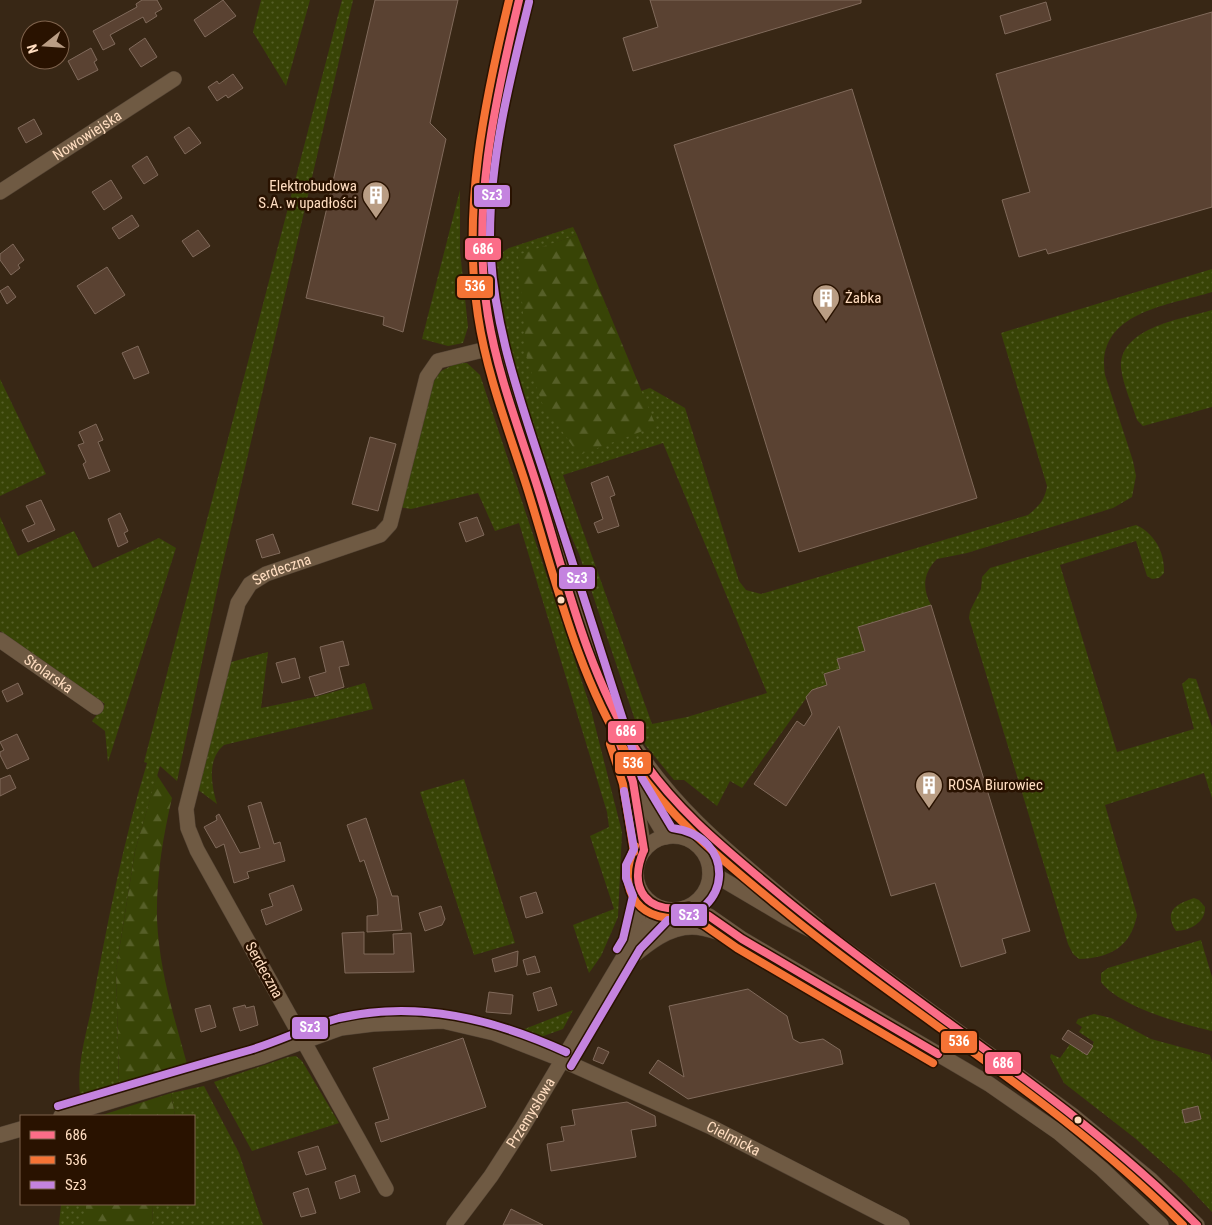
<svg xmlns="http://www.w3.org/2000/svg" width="1212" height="1225" font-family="'Roboto Condensed',sans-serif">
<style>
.grass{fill:url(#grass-dots);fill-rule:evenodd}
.forest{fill:url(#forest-firs)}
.building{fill:#5a4232;stroke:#806a5b}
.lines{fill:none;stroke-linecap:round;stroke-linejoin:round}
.minor-casing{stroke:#534334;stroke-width:16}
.minor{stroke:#6f5a43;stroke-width:15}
.bus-1-casing{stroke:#291200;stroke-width:11}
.bus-2-casing{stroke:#291200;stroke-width:11}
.bus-3-casing{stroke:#291200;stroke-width:11}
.bus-1{stroke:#fb6d88;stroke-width:8}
.bus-2{stroke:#f57335;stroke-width:8}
.bus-3{stroke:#c483df;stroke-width:8}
.bus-dot{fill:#ffddc0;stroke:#291200;stroke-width:2}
.labels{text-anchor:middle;stroke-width:5;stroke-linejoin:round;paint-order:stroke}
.street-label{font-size:15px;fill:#ffddc0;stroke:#291200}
.poi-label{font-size:15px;fill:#ffddc0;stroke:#291200;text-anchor:start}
.line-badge{stroke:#291200;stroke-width:2}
.badge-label{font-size:14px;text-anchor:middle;font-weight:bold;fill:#fff}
</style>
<defs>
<pattern id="grass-dots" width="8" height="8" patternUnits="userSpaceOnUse" patternTransform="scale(1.25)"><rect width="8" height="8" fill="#384406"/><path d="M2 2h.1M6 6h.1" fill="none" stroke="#565f28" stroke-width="1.8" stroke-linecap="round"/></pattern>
<pattern id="forest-firs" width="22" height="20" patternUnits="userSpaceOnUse" patternTransform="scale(1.25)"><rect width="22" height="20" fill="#384406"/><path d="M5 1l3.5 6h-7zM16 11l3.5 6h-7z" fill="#565f28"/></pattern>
</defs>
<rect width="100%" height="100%" fill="#382715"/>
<path class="grass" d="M261,0H310L286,86L253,32Z
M342,0H353L220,576L177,781L160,766L135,851L116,970L119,1084L81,1100C75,1070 86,1035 92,1006C107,925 123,842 147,763L144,762Z
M460,190V251L468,327L463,343L448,346L422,339Z
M573,227L577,235L518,256L641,391L650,388L685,408L739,581L746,590L761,594L1028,515C1039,506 1045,500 1047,486L1001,333L1212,269V292C1167,306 1095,312 1105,375L1133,461L1136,476L1132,497L1113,508L967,553L937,559C923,573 922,588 931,605L858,627L865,651L837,659L840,669L824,674L827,685L812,690L742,788L730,781L717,806L684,780H674L646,746L637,726L579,554L558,506L507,341L496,260L501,253L509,248ZM663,443L767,693L687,717L652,724L563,475Z
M1212,310V407L1143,426L1137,420C1132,404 1123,385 1121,368C1119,327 1183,319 1212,310Z
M457,363H467L480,375L590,706L622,832L618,917L601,956L589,973L573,925L614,909L590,836L609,827L607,812L519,523L495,531L478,493L411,509L399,507L429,388L441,371Z
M0,379L46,474L0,496Z
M0,517L18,556L74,531L93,568L159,538L176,548L108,762L105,731L92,721L105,704L0,631Z
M1136,525C1154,533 1165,552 1164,573L1159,578L1152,579L1147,576L1136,541L1060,565L1117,752L1194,729L1182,684L1189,678L1196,679L1212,727V798L1204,773L1105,805L1137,915C1131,947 1110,958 1079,959L1073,954L1068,944L969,618L970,611L981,589L982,577L990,568Z
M268,652L261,708L315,697L365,683L373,709L224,745C207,759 211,785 217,804L197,789L231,662Z
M464,779L515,943L474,955L420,792Z
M1194,898L1199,900L1205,907C1206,922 1190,931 1176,931C1163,911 1176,904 1194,898Z
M1201,940L1212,977V1031C1182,1024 1120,1007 1101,982V973L1108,968Z
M573,1010L563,1029L538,1038L522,1030Z
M1094,1014L1111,1018L1151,1039L1210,1055L1212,1062V1212L1181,1179L1136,1139L1064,1083L1050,1057L1051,1054L1060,1058L1070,1044L1087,1055L1094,1042L1079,1032L1082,1027L1076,1023L1078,1019Z
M296,1056L302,1061L339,1123L252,1151L214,1082L288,1057Z
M204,1086L239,1153L263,1225H152L153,1204H194V1116H175L171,1093Z
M61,1204H86V1225H59Z"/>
<path class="forest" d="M577,235L656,426L579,455L542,403L527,359L518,255Z
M157,775L172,798C163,836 156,879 157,919C159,969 174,1017 187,1064L119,1084L116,970L135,851Z
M171,1093L175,1116H99Z
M86,1204H153L152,1225H86Z"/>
<path class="building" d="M142,0H157L162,9L155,13L157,16L146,23L143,17L110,35L115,44L103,50L93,31L137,7L136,4Z
M223,0L236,16L205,37L194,20Z
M375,0H458L430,123L446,139L403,332L383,325L384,317L306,298Z
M650,0H861V3L633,71L623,38L658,27Z
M1046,2L1051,20L1005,34L1000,16Z
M1212,12V207L1048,254L1046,249L1019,257L1002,200L1030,192L996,74Z
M145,38L157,57L141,67L129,49Z
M91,48L97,60L94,62L98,70L78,80L68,61Z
M233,74L243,88L228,98L226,95L217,101L208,87L217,81L219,84Z
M852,89L977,498L799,552L674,145Z
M34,119L42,134L26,143L18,128Z
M189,127L201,143L185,154L174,137Z
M147,156L158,175L144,184L132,166Z
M111,180L122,198L104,210L92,192Z
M132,215L139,226L119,239L112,228Z
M198,230L210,246L193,257L182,241Z
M13,244L24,260L18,265L20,268L11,275L0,260V254Z
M107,267L125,295L95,314L77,286Z
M8,286L16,297L7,304L0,291Z
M138,346L149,373L134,379L122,353Z
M96,424L103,440L98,442L110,471L89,479L83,464L86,462L78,445L84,443L79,432Z
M370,437L396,444L378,511L352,504Z
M608,476L615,495L610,497L619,526L598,533L594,523L603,519L591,483Z
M41,500L55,530L28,542L22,530L35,524L26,506Z
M120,513L128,531L124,533L128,542L118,547L108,519Z
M477,517L484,535L466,542L459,523Z
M273,534L280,553L262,558L256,540Z
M931,605L1030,931L1002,939L1006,953L961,967L935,883L891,896L839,726L786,806L754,784L797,721L804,726L812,714L806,697L812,690L827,685L824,674L840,669L837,659L865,651L858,627Z
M343,641L349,665L339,667L344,687L315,696L309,677L326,672L320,647Z
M295,658L300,678L282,683L276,663Z
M18,683L23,694L7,702L2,691Z
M17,734L29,759L7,769L0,755V752L4,750L0,742Z
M10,775L16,788L0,796V779Z
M261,802L274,844L280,842L285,861L247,872L249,878L234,883L224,844L216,848L204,827L217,820L216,816L219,814L240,853L260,848L248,806Z
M366,818L392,896H398L402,930L367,932V916L378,915L377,899L364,860L360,862L347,825Z
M293,885L302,910L266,925L261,910L273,906L269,894Z
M536,892L543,913L526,918L520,897Z
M441,906L445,919L442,925L425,931L419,913Z
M364,932V954H394L393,934L411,933L414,972L345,973L342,933Z
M518,951L517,966L495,972L492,959Z
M535,956L540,972L527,975L523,960Z
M551,987L557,1005L538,1011L533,993Z
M748,989L787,1016L793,1039L800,1043L823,1039L840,1050L843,1064L688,1099L649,1073L658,1060L684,1077L669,1006Z
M489,992L513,995L511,1014L486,1012Z
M210,1005L216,1027L201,1032L195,1009Z
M245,1005L246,1008L254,1006L258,1025L240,1031L233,1008Z
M1068,1030L1093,1046L1087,1055L1062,1039Z
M463,1038L486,1107L381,1142L375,1123L389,1119L373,1068Z
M598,1047L609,1052L603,1064L593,1060Z
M627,1102L655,1116L656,1126L631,1130L636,1157L551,1171L547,1144L564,1141L561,1127L575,1125L572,1110Z
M1198,1106L1201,1119L1185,1123L1182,1110Z
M318,1146L326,1169L306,1175L298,1152Z
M355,1175L360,1192L340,1199L335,1182Z
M308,1188L316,1213L301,1217L293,1193Z
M511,1209L543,1225H503Z"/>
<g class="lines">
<g class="minor-casing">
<g id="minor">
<path d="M519,0L500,79L484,160L482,271L488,318L506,388L633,782L644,850"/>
<path id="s1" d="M0,192L174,79"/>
<path id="s2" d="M0,640L96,707"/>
<path d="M621,723C665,807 745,866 817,926"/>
<path d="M636,787L666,837"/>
<circle cx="673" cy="873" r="37"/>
<path d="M710,872L786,917L837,943L1072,1115L1151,1180L1197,1225"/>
<path d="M689,907L709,916L742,939L989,1084L1058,1132L1102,1169L1161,1225"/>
<path d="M632,943L643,895"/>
<path d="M623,964C643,948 665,927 692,927C705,927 719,933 731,936"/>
<path id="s3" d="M61,1116L263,1056L341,1028L373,1024L443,1021L494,1033L553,1056L711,1127L902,1225"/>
<path d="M0,1135L21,1129"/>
<path id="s4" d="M386,1189L197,850L188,828L186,809L238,603L250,584L266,574L380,535L390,524L427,377L438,361L495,347"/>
<path id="s5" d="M454,1225L491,1176L522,1128L632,943L664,910"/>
</g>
</g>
<use href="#minor" class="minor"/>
<g class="bus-1-casing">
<path id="bus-1" d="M519,0C494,104 471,209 488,316C498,377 521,434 539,492C566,579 586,670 635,748C673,809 731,854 785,899C920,1010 1073,1100 1197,1225
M619,741L633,782L644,850
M644,850C627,889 647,915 689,907
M689,907L709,916L742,939L938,1054"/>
</g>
<g class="bus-2-casing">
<path id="bus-2" d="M509,0C484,104 462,208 478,316C487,376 510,434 528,491C556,581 577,674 627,754C665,814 722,860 777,905C909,1014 1061,1102 1183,1225
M610,744L623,784L634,852
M635,846C614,892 641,926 691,917
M685,916L704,925L737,948L933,1063"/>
</g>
<g class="bus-3-casing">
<path id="bus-3" d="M529,2C510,79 490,157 490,236C491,323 522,405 548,486C579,584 610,681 642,778L672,828C737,836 734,916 668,920L640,949L571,1066
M617,949L623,939L633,896L626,878V865L634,849L624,791
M58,1106C122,1087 186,1068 250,1050C280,1041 309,1026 339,1018C418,1000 494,1019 566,1052"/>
</g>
<use href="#bus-1" class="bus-1"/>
<use href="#bus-2" class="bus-2"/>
<use href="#bus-3" class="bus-3"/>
</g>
<defs>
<g id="building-pin" transform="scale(1.4375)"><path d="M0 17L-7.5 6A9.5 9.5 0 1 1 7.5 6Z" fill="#b99d84" stroke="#291200"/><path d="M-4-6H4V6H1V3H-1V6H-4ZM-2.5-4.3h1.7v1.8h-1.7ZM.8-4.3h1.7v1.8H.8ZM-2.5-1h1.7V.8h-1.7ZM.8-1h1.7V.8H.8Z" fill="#fff"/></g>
</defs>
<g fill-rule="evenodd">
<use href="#building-pin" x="376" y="195"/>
<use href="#building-pin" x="826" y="298"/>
<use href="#building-pin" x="929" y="785"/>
</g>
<g class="bus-dot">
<circle cx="561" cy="600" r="4.5"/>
<circle cx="1078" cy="1120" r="4.5"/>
</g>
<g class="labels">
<g class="street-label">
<text dy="5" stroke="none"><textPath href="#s1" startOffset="104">Nowowiejska</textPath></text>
<text dy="5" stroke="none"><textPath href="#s4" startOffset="701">Serdeczna</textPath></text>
<text dy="5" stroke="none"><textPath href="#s2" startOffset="59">Stolarska</textPath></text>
<text transform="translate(264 970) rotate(61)" y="5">Serdeczna</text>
<text dy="5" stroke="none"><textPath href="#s5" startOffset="136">Przemysłowa</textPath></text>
<text dy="5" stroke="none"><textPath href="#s3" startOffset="710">Cielmicka</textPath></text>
</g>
<g class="poi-label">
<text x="357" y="191" text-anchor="end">Elektrobudowa<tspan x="357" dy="17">S.A. w upadłości</tspan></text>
<text x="845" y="303">Żabka</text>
<text x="948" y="790">ROSA Biurowiec</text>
</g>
</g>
<g class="line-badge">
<rect x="473" y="184" width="38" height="24" rx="5" fill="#c483df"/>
<rect x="464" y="237" width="38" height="24" rx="5" fill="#fb6d88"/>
<rect x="456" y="275" width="38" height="24" rx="5" fill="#f57335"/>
<rect x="558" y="566" width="38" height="24" rx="5" fill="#c483df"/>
<rect x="607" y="720" width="38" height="24" rx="5" fill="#fb6d88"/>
<rect x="614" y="751" width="38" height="24" rx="5" fill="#f57335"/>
<rect x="670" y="903" width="38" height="24" rx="5" fill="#c483df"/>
<rect x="291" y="1016" width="38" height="24" rx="5" fill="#c483df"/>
<rect x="940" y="1030" width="38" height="24" rx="5" fill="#f57335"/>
<rect x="984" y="1051" width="38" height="24" rx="5" fill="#fb6d88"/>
</g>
<g class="badge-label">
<text x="492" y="200">Sz3</text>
<text x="483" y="254">686</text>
<text x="475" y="291">536</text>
<text x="577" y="583">Sz3</text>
<text x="626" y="736">686</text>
<text x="633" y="768">536</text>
<text x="689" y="920">Sz3</text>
<text x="310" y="1032">Sz3</text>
<text x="959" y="1046">536</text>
<text x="1003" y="1068">686</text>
</g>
<rect x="20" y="1115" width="175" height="90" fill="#291200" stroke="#7f634d"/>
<rect x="30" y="1131" width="25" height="8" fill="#fb6d88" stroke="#7f634d"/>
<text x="65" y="1140" font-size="15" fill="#ffddc0">686</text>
<rect x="30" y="1156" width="25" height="8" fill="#f57335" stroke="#7f634d"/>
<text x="65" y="1165" font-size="15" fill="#ffddc0">536</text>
<rect x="30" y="1181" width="25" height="8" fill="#c483df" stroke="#7f634d"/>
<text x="65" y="1190" font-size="15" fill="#ffddc0">Sz3</text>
<g transform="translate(45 45) rotate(253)"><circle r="24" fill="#291200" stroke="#7f634d"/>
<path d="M0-4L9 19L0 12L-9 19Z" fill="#b99d84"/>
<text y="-8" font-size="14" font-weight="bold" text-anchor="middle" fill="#ffddc0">N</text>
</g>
</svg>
